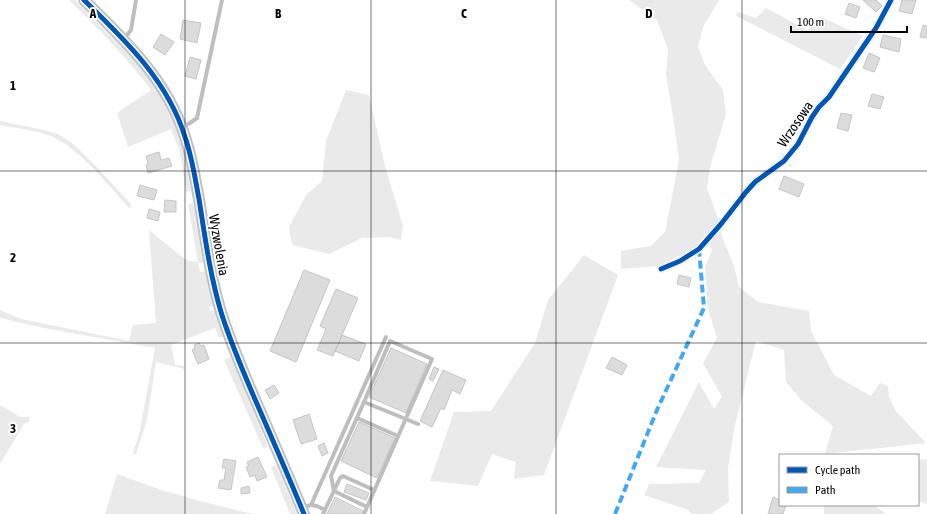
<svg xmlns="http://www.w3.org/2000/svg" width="927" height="514" font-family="'Asap Condensed',sans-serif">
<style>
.green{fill:#eaeaea}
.building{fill:#dcdcdc;stroke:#c5c5c5}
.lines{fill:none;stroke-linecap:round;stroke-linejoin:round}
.lane{stroke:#bebebe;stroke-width:4}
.street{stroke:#bebebe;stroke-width:8}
.secondary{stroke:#c1c1c1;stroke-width:12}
.quiet{stroke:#3fa9f5;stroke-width:4;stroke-dasharray:8 4;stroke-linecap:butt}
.cycleway-casing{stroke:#fff;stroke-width:8}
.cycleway{stroke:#0057b8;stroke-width:5}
.grid{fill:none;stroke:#000;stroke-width:1;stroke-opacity:0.55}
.labels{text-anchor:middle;stroke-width:4;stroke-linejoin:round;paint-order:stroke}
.street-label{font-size:14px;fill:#000;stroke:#fff}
.grid-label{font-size:13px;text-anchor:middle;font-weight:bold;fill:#000;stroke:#fff;stroke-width:4;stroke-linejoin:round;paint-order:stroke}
</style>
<rect width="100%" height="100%" fill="#fff"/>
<path class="green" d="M69,0H75L120,45L137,63L157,90L167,109L177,130L185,156L191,191L186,192L180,152L171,129L128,147L117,113L151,90C127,58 98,28 69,0Z
M629,0H719L703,27L698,47L705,65L723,90L726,114L710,167L707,188L718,219L723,239L734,266L739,287L758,302L809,311L811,331L834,375L871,396L880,383L888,386L889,397L895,410L926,443L825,454L833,426L801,400L786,382L784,350L756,341L734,429L728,469L729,502L711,514H691L688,510L644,495L649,484L699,483L706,470L656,467L699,382L714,409L722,397L703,363L717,338L708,309L705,267L712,250L705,235L695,248L659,266L621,269V251L651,246L665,232L679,160L674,123L666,74L668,49L657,20Z
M766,8L809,31L821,17L863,36L840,69L736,16L737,12L756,18Z
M346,90L369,95L385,166L403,226L401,240L389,237L362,238L329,254L292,245L289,227L306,195L322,181L326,141Z
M0,121L44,130L58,134L72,143L90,160L131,204L130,209C109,186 83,153 57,139C43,131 16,128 0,125Z
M193,203L203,263H198L200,272H205L213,306L209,307L210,311L214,310L223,336L219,338L215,328L171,345L175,365L184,366V369L156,362L147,420L136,454L134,455L133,452L139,435L155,348L44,328L0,318V310L21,319L129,341L133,325L156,323L149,230L186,260L198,262L188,204Z
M584,255L618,275L544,475L514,479L516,462L492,454L478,486L430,481L454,412L491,411L535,343L548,300Z
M231,357L268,447L263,448L224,360Z
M0,405L20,417H29L30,421L24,424L0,464Z
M927,459V504L918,501V460Z
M276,465L295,509L297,514H290L271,467Z
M117,474L161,490L204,502L253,514H105Z
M824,505H874L886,514H824Z"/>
<path class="building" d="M863,0H876L882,6L876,12Z
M902,0H916L912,14L899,11Z
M849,3L860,7L856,18L845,14Z
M183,20L201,23L197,43L180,39Z
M923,25L927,26V38L920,37Z
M161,34L174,42L165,55L153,47Z
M883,35L901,39L899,52L880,47Z
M869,53L880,58L874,72L863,68Z
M190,57L201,60L196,79L185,76Z
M872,94L884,97L880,109L868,106Z
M841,113L852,115L848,131L837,128Z
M159,152L161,160L169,158L172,166L148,173L146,165L148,164L146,156Z
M784,176L804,184L799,197L779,189Z
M140,185L157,190L154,200L137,196Z
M165,200L176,201V212H164Z
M149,209L160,212L158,221L147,218Z
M304,270L330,280L296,362L270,351Z
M679,275L691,278L689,287L677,284Z
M336,289L358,298L333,356L317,350L326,329L320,326Z
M342,335L366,344L359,361L335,351Z
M199,343L201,346L204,345L209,359L198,364L192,350L195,348L194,345Z
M391,348L427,364L406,413L369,397Z
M612,357L627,365L622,375L606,368Z
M434,367L439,369L433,381L429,379Z
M443,370L466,380L460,394L452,390L444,410L441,408L432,427L420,421Z
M274,385L279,393L270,399L265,390Z
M309,414L317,439L301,444L293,420Z
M359,422L395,438L377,478L341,461Z
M324,443L328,453L322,456L318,446Z
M258,457L267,477L257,481L255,475L250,477L246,467L249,466L247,462Z
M224,459L236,461L231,490L218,488L220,480H224L226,468H222Z
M347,484L369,493L366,500L344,492Z
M249,486L250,493L241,494V488Z
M335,497L363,511L362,514H327Z
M773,497L780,500V505H786L783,514H768Z"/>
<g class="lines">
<path class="lane" d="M124,39L131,30L136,0
M182,127L190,123L197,118L222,0
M357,418L398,436
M311,505L317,506L325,510
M304,507L311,505L386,337
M367,507L334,491L331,476L364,402L418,424
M323,514L340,478L343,476L374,490
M364,514L432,359L390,341L364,402"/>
<path class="street" d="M661,269L680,261L699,249L721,224L746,192L755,182L784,161L798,144L812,117L819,107L829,97L876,28L891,0"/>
<path class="secondary" d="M84,0C125,40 168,81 185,137C192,157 195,178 199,199C205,237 210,275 221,312C230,341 242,369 254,397C271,436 288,475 304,514"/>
<path class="quiet" d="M615,514L657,410L704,308L699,249"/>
<g class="cycleway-casing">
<path id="cycleway" d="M84,0C125,40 168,81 185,137C192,157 195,178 199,199C205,237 210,275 221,312C230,341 242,369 254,397C271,436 288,475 304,514
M661,269L680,261L699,249L721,224L746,192L755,182L784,161L798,144L812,117L819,107L829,97L876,28L891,0"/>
</g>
<use href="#cycleway" class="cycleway"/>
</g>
<path class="grid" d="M185,0V514M371,0V514M556,0V514M742,0V514M0,171H927M0,343H927"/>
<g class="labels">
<g class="street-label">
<text transform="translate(795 124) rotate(-56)" y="5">Wrzosowa</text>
<text transform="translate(219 245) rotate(80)" y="5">Wyzwolenia</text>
</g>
</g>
<g class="grid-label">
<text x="93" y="18">A</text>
<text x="278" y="18">B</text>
<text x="464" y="18">C</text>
<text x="649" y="18">D</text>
<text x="13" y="90">1</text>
<text x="13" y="262">2</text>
<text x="13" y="433">3</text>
</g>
<rect x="779" y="454" width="140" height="52" fill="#ffffff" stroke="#999999"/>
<rect x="787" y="467" width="20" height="6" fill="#0057b8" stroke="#999999"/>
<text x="815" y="474" font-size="12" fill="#000000">Cycle path</text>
<rect x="787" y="487" width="20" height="6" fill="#3fa9f5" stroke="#999999"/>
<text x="815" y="494" font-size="12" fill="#000000">Path</text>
<path d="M791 26v6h116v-6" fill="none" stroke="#000000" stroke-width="2"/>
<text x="797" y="26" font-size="12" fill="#000000" stroke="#ffffff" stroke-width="3" paint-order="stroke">100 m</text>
</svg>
